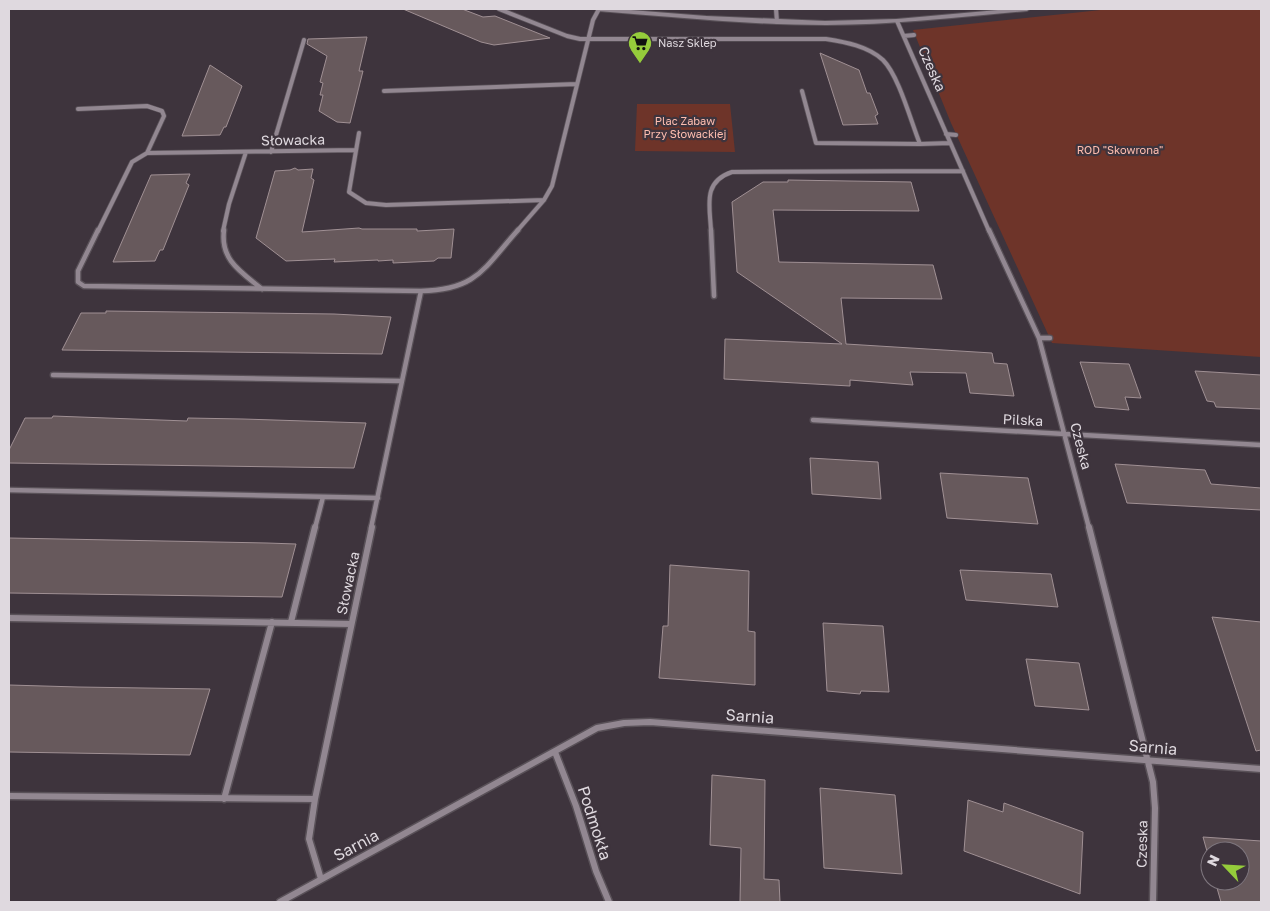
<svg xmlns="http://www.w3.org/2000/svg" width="1270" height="911" font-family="'Golos Text',sans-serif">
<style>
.green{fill:#6e3429}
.building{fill:#67595c;stroke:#a09094}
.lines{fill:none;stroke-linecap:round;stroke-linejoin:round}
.street-far2-casing{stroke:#595158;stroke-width:5.5}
.street-far1-casing{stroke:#595158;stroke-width:7}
.street-casing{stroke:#595158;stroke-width:9}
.secondary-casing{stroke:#595158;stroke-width:2}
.street-far2{stroke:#928791;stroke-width:4}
.street-far1{stroke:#928791;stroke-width:4.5}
.street{stroke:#928791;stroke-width:6}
.secondary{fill:#928791;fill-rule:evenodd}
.labels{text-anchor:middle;stroke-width:4.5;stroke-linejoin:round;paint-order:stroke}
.far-poi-label{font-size:11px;fill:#dfd9df;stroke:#3e343d;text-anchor:start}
.far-park-label{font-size:11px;fill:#febdaf;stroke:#3e343d}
.street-label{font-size:14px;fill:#dfd9df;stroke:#3e343d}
.near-street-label{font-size:16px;fill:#dfd9df;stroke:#3e343d}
</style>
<rect width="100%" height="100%" fill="#3e343d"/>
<path class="green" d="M1110,9H1261V357L1052,343L951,123L913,30Z
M637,104H730L735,152L635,151Z"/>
<path class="building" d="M403,9H462L483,17L495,16L550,38L494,45L481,42Z
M367,37L359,71H363L350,123L337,122L319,111L323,95H320L323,83L320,82L327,56L307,44L308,39Z
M820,53L859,70L867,93H870L878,114L875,116L878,124L843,125Z
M210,65L242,86L226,127H224L220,135L182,136Z
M295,168L298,170L313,169L311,178L314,180L302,232L359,228L362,229H417V231L454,229L451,258H438L434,261L393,263V260L378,261V260L334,262L335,259L286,261L256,238L275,171L290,170Z
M190,174L186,183L189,185L163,250H160L155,261L113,262L151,175Z
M788,180L911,182L919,211L773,210L779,262L933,265L942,299L841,298L846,344L992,353L994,363L1007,364L1014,396L970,393L966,373L910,372L913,385L850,380V386L724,379L725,339L842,344L737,272L732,202L763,182H788Z
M106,311L334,314L391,317L382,354L62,350L81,313H106Z
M1080,362L1129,364L1141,398L1125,397L1129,410L1095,407Z
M1195,371L1261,375V409L1216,407L1214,402L1207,401Z
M53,416L187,421L188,418L243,419L366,423L354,468L9,463V450L25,418H52Z
M810,458L878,462L881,499L812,494Z
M1115,464L1205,470L1211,484L1261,488V510L1127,503Z
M940,473L1028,478L1038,524L947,518Z
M9,538L267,543L296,544L282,597L9,593Z
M670,565L749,571L748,631L755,632V685L659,678L663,626H668Z
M960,570L1051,574L1058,607L966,600Z
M1212,617L1261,622V750L1256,751Z
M823,623L883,626L889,692L861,691L860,694L827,691Z
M1026,659L1079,663L1089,710L1035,706Z
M9,685L78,687L210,689L190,755L9,752Z
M712,775L765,780L764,879L779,880L780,902H740L741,848L710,845Z
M820,788L895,795L902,874L824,868Z
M968,800L1003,812L1004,803L1083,832L1080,894L964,851Z
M1203,837L1261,841V902H1221L1215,881H1240V851H1210V862Z"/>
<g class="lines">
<g class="street-far2-casing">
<path id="street-far2" d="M499,9L567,36L580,39H826C845,42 868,46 883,60C899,76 911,122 920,144L816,143L802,91
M776,9L777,22
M897,21L989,231
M904,36L914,35
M384,91L577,84
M78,109L147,106L162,111L164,116L147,153L132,162L98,231
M359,133L349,192L366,203L386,205L544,200
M946,134L956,135
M920,144L950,143
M271,152L304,40
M147,153L355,150
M223,231L229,204L246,152
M517,231L544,200L552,186L593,20L599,9
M711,231C710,206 702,182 732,172L963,171"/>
</g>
<g class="street-far1-casing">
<path id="street-far1" d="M98,230L78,271V282L84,286L421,291
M224,230C220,260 241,272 262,289
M711,230L714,296
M989,230L1039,338L1089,528
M1039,338H1050
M53,375L402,381
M813,420L1261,445
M9,490L378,498
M315,528L323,497
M371,528L421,291C477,290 484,268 518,230"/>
</g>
<g class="street-casing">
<path id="street" d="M1089,527L1153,782L1155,808L1153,902
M9,618L351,624
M291,622L315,527
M555,752L576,806L596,871L609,902
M9,796L315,799
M224,799L272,622
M321,879L309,839L315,799L372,527
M280,902L597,728L624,723L650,722L1261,769"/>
</g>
<g class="secondary-casing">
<path id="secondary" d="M595,9H618L706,16L825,21L897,19L1009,9H1030L1027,11C960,17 893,25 826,25C750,25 674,17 598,11Z"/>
</g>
<use href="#street-far2" class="street-far2"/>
<use href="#street-far1" class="street-far1"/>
<use href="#street" class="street"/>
<use href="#secondary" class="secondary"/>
</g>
<defs>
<g id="supermarket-pin" transform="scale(1.25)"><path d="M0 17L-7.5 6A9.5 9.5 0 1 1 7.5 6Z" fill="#95cc3b" stroke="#3e343d"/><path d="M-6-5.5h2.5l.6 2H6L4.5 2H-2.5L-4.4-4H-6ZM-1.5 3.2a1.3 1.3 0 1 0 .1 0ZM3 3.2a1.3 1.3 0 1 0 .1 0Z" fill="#111"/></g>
</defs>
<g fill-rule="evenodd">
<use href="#supermarket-pin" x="640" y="43"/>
</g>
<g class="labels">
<g class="far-poi-label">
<text x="658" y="47">Nasz Sklep</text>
</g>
<g class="far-park-label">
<text x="685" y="125">Plac Zabaw<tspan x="685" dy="13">Przy Słowackiej</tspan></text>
<text x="1120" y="154">ROD "Skowrona"</text>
</g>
<g class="street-label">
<text transform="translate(932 69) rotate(66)" y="5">Czeska</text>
<text transform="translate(293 140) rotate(-1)" y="5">Słowacka</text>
<text transform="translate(1023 420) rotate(3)" y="5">Pilska</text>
<text transform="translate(1081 446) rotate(75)" y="5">Czeska</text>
<text transform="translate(348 583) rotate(-78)" y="5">Słowacka</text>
<text transform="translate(1142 844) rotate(-89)" y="5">Czeska</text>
</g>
<g class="near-street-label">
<text transform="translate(750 716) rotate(4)" y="6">Sarnia</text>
<text transform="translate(1153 747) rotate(5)" y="6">Sarnia</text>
<text transform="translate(595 823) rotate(72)" y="6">Podmokła</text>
<text transform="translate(356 845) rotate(-28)" y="6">Sarnia</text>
</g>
</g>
<rect width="1270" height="911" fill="none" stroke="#dfd9df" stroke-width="20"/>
<g transform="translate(1225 866) rotate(295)"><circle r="24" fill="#3e343d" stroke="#7e767e"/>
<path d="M0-4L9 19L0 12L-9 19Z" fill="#95cc3b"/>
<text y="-8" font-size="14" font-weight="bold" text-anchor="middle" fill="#dfd9df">N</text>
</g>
</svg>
